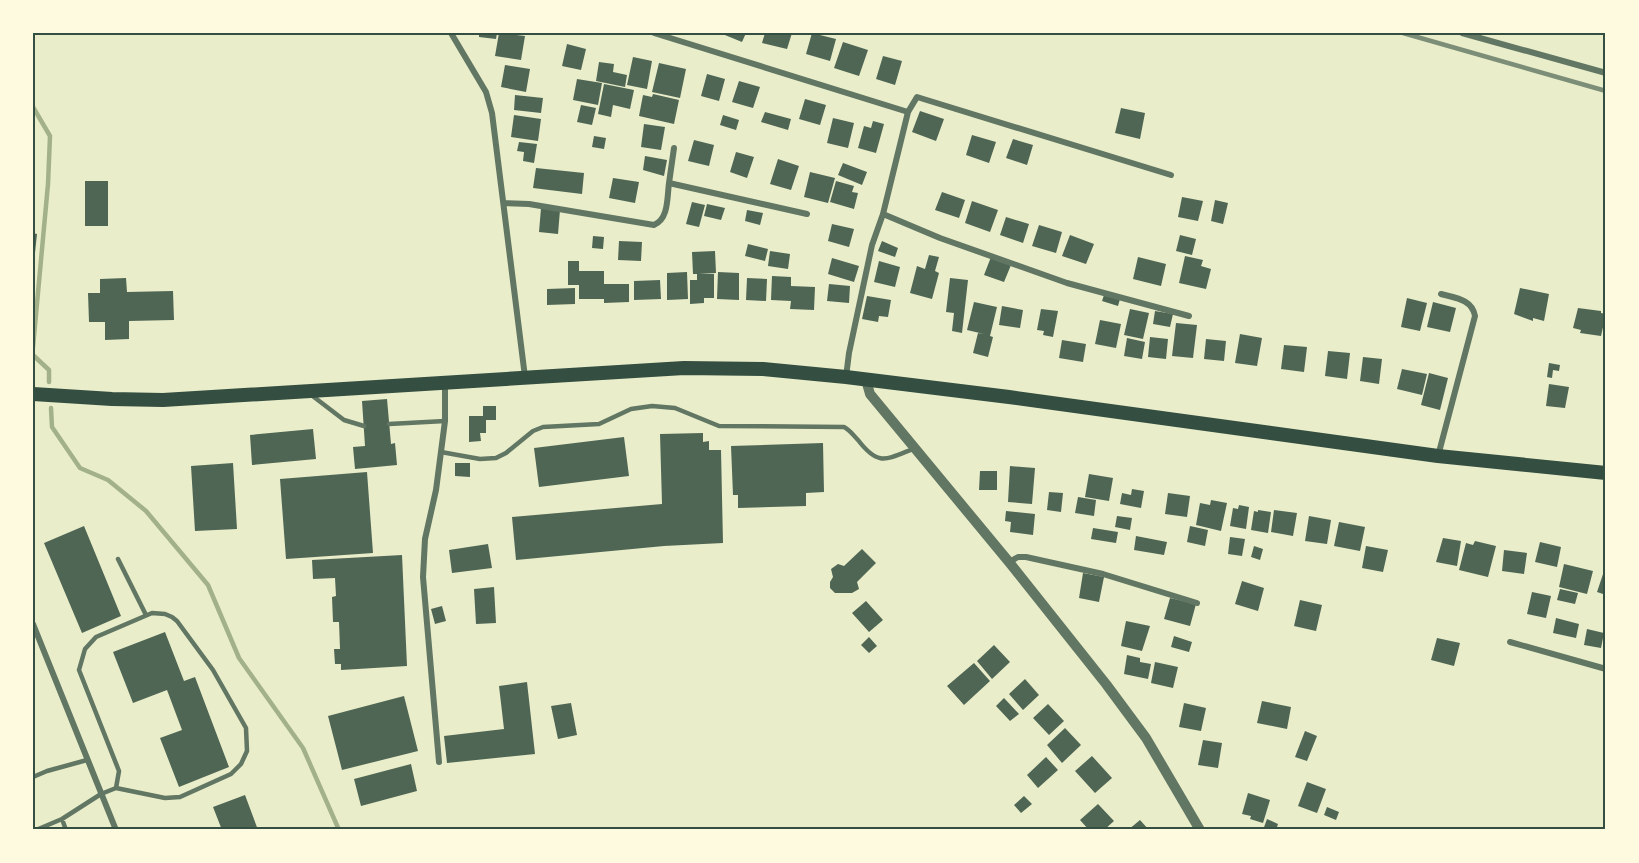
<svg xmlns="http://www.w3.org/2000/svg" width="1639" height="863" font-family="'PT Sans',sans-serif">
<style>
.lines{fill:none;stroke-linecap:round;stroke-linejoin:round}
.stream{stroke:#a3b18a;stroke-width:4.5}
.building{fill:#4f6655}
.service{stroke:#617663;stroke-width:4.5}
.minor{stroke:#617663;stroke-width:6}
.tertiary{stroke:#617663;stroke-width:10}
.primary{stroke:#344e41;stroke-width:14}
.rail{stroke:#7c8e77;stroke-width:4.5}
.neatline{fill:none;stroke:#344e41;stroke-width:2}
</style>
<rect width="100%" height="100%" fill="#e9edc9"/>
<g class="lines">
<path class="stream" d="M33,107L50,136L48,184L33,347
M33,355L49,370V382
M51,408L52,427L80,468L108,480L146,511L208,585L239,658L303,748L339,830"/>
</g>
<path class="building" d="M479,33H497L496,39L479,37Z
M499,33L525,36L521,60L495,56Z
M720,33H746L742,42Z
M765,33H792L787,49L762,43Z
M812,33L836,39L830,61L806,54Z
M843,42L868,50L859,76L834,68Z
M567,44L586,49L581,70L562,66Z
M883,56L902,61L895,85L876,79Z
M633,57L652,61L647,89L627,85Z
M599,62L614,64L613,72L627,75L625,87L596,81Z
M659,63L686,69L680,98L652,92Z
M505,65L530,69L526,92L501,87Z
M707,74L725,79L719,101L701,96Z
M577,79L602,83L598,105L573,100Z
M739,81L760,87L753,108L732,102Z
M604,84L634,90L630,109L613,105L611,117L598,114Z
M653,94L679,100L674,124L639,116L643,95L652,97Z
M515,95L543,98L541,113L514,110Z
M805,99L826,105L820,125L799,119Z
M581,105L596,108L592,125L577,122Z
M1121,108L1145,113L1140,139L1115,133Z
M920,111L944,119L936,141L912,132Z
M765,112L791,119L788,130L761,122Z
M514,115L541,119L538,141L511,137Z
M723,115L739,120L736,130L720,125Z
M833,118L854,123L848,148L827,143Z
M873,121L884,124L876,153L858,148L864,126L871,128Z
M644,124L665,127L661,150L641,147Z
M972,135L996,142L989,163L966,155Z
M594,136L606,138L604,149L592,147Z
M1013,139L1033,145L1027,165L1006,158Z
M694,140L714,145L709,166L688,161Z
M519,142L537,144L534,163L523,161L524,152L517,151Z
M736,152L754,157L747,178L730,172Z
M645,156L667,160L664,176L643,170Z
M778,159L799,166L791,190L770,184Z
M843,163L867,172L862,185L838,175Z
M536,168L584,173L582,194L533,188Z
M810,172L835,178L828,203L804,197Z
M613,178L639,182L635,203L609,198Z
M85,181H108V226H85Z
M836,181L854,186L852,192L858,193L854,209L830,202Z
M942,192L965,200L959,218L935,210Z
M1182,197L1203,201L1198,221L1178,217Z
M1215,200L1228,203L1223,224L1211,221Z
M972,201L998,210L990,232L965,223Z
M692,202L705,205L699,227L686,224Z
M707,204L725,208L721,220L704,216Z
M541,208L560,210L558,234L539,232Z
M747,210L763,213L760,225L745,221Z
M1006,217L1029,224L1023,243L1000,235Z
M832,224L854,229L849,247L828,241Z
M1039,225L1062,232L1056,253L1032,246Z
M33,233L37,234L35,253H33Z
M1070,235L1094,244L1086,264L1062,256Z
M1180,235L1196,239L1192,255L1176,251Z
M593,236L604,237L603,249L592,248Z
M619,241L642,242L641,261L618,260Z
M882,241L898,248L895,257L878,251Z
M748,244L768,249L765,261L745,256Z
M715,251L716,273L699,274H714V298H704V303L690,304V280H697V274H693L692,252Z
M770,251L790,254L788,269L768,266Z
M929,255L939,257L935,271L939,273L932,299L910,293L917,266L925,269Z
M1185,256L1203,260L1201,266L1211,269L1206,289L1179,283Z
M991,257L1011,265L1004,282L984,275Z
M1138,257L1166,264L1161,286L1133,279Z
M832,258L859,266L854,282L828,274Z
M568,261H579V271H604V284H629V302L604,303V299H579V285H568Z
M879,261L900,267L895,287L874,282Z
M687,272L688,299L667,300V273Z
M718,272L739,273V300L717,299Z
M772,276L791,277V286L815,287L814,310L790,309L791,301L771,300Z
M126,278L127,292L173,291L174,320L129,321V339L105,340V322H89L88,293H100V279Z
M747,278L767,279L766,301L746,300Z
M950,278L968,280L962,333L952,331L954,313L946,312Z
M660,280L661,299L634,300V281Z
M829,284L850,286L849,303L827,301Z
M575,288V304L547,305V289Z
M1520,288L1549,294L1544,321L1533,318V321L1514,314Z
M1104,295L1120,299L1118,306L1102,301Z
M867,296L891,300L888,317L879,316L878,322L862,319Z
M1407,298L1427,303L1420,331L1401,327Z
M974,302L997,307L990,336L993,337L988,357L973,353L978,333L984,334L967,330Z
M1433,302L1456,308L1450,332L1427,327Z
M1002,306L1023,310L1020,328L999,325Z
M1578,308L1601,311V313L1606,314L1601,336L1580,333L1581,330L1573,328Z
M1041,309L1058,311L1053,337L1043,335L1044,331L1037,330Z
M1130,309L1149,313L1143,339L1124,335Z
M1155,311L1173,314L1170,327L1153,324Z
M1100,320L1121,324L1116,348L1095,344Z
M1176,323L1197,325L1193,358L1172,356Z
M1240,334L1262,338L1257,366L1235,363Z
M1150,337L1168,339L1166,359L1148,357Z
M1127,338L1145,342L1142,359L1124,356Z
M1206,339L1226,341L1224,361L1204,359Z
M1062,340L1086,344L1083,362L1059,358Z
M1284,345L1307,347L1304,372L1281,369Z
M1328,351L1350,353L1347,379L1325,376Z
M1363,357L1382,359L1379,384L1360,381Z
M1549,363L1560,365L1559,371L1553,370L1552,378L1547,377Z
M1402,369L1427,374L1422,395L1397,389Z
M1429,373L1448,378L1440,410L1421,405Z
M1549,384L1569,387L1565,408L1546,406Z
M387,399L391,444L395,443L397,465L355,469L353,447L365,446L362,401Z
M483,406H496V420H486V433H480L481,441L469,442V416H483Z
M313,429L316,459L252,465L250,435Z
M703,433V442L709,441V450H721L723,543L664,546L516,560L512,517L662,504L660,434Z
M624,437L629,476L539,487L534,448Z
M823,443L824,492L806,493V506L738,508V495H733L731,446Z
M233,463L237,529L195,531L191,466Z
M455,463H470V477L455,476Z
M1010,466L1035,468L1032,504L1008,502Z
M980,471H997V490H979Z
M367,472L373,553L286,559L280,479Z
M1089,474L1113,478L1109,501L1085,497Z
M1132,489L1144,491L1141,508L1120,504L1122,493L1131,495Z
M1049,492L1063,493L1061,512L1047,510Z
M1168,493L1190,496L1187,517L1165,514Z
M1078,497L1096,500L1094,516L1075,513Z
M1211,500L1227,503L1221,531L1196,525L1200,503L1210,505Z
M1239,505L1249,507L1246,529L1230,526L1233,508L1238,509Z
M1258,510L1271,512L1268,533L1251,530L1254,511L1258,512Z
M1274,510L1297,513L1293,536L1271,532Z
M1006,511L1035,514L1033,535L1010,532L1011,522L1005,521Z
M1117,516L1132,518L1130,530L1115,527Z
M1309,516L1331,520L1327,544L1305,541Z
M1339,522L1365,527L1360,551L1334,546Z
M84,526L121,616L82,633L44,543Z
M1190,526L1208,530L1205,546L1187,542Z
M1093,528L1118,532L1116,543L1091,539Z
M1136,536L1167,542L1164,555L1134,550Z
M1230,537L1245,539L1242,556L1228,554Z
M1443,538L1461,541L1457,566L1436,562Z
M1475,541L1496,546L1488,577L1459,570L1466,543L1473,545Z
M1540,542L1561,547L1557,567L1535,562Z
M488,544L492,568L452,573L449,550Z
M1254,546L1263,549L1260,560L1251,557Z
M1366,546L1388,550L1383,572L1362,568Z
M862,549L876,563L857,582L859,589L852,593H835L830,588V582L833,577L831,569L838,564L844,566Z
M1504,550L1527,553L1524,574L1502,571Z
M402,555L407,666L341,670V664H335L334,649H340L339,622H333L332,597L336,596L335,578L313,579L312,560Z
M1564,564L1593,571L1587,594L1559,587Z
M1604,571H1606V595L1597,592Z
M1083,573L1104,577L1099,602L1079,598Z
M1242,581L1264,588L1258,611L1235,604Z
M494,587L496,623L476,624L474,589Z
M1560,589L1578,593L1575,604L1557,600Z
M1532,592L1551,596L1546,618L1527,614Z
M1170,598L1196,604L1190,626L1164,619Z
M1300,600L1322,605L1316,631L1294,626Z
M866,601L883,620L869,632L852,613Z
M442,606L446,621L435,624L431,609Z
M1556,618L1579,624L1576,638L1553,633Z
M1126,621L1150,626L1142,651L1121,646Z
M1587,629L1604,633L1601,648L1584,645Z
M165,632L184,681L195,677L229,767L179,787L160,738L182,730L167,690L133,703L113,652Z
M1174,636L1192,642L1189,652L1171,647Z
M869,637L877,646L869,653L861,645Z
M1437,638L1460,643L1454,666L1431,660Z
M994,645L1010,662L992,679L977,661Z
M1127,655L1140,658V662L1151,664L1148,679L1124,674Z
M1155,662L1178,667L1173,688L1151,683Z
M974,663L990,681L964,705L947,686Z
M1025,679L1039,695L1023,710L1009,694Z
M527,682L535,754L447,763L444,736L504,729L499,686Z
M404,696L418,751L342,770L328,716Z
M1004,698L1019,714L1010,721L996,706Z
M1262,701L1291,707L1287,729L1257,723Z
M571,703L577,735L558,739L551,706Z
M1184,703L1206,708L1201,731L1179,727Z
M1048,704L1064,721L1049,735L1033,718Z
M1065,728L1081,745L1062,763L1047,745Z
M1305,731L1317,736L1307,761L1295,757Z
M1203,740L1222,743L1218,768L1198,765Z
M1092,756L1112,778L1095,793L1075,771Z
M1046,757L1058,770L1038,788L1027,775Z
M411,764L417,791L361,806L354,779Z
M1307,782L1326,789L1317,813L1298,806Z
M1248,793L1270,800L1263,823L1250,819L1251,816L1242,814Z
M245,795L258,830H222L213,807Z
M1024,796L1032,804L1021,813L1014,805Z
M1098,804L1114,821L1104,830H1089L1080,820Z
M1327,807L1339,812L1336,820L1324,815Z
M1267,819L1278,824L1276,830H1263Z
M1140,820L1149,830H1128Z"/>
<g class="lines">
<path class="service" d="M310,394L344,420L364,426
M389,424L445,421
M441,452L480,459L496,458L506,453L533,431L543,427L599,424L631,409L652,406L675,408L719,426L844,427C850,430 853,435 858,440C878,466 885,460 913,449
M118,559L146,615
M33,777L47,771L87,760
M62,819L66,830
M36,830L62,819L101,794L116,788L165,798L180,797L231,774L241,764L247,751L246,728L213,670L177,621L172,617L165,614L152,613L96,637L85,649L79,670L119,771L116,788"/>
<path class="minor" d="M451,33L486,92L492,113L525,377
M654,33L908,112
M1462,33L1606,73
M669,183L674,148
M504,203L529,204L654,225C669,219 667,197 669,183L807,214
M883,214L940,238L1067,283L1189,316
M846,377L849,353L872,245L883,214L908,112L917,97L1171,175
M1438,456L1475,316C1472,299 1455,298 1441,294
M1009,562L1018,557H1026L1103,574L1197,603
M33,624L116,830
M1510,642L1606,669
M439,762L423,577L425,539L436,490L445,421V382"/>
<path class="tertiary" d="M866,380L870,394L1009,562L1106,684L1146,738L1200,830"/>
<path class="primary" d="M33,394L112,399L163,400L684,368L763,369L846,377L1009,397L1438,456L1606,473"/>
<path class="rail" d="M1403,33L1606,91"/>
</g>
<rect width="1639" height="863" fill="none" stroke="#fefae0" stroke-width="69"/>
<rect x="34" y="34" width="1570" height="794" class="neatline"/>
</svg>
